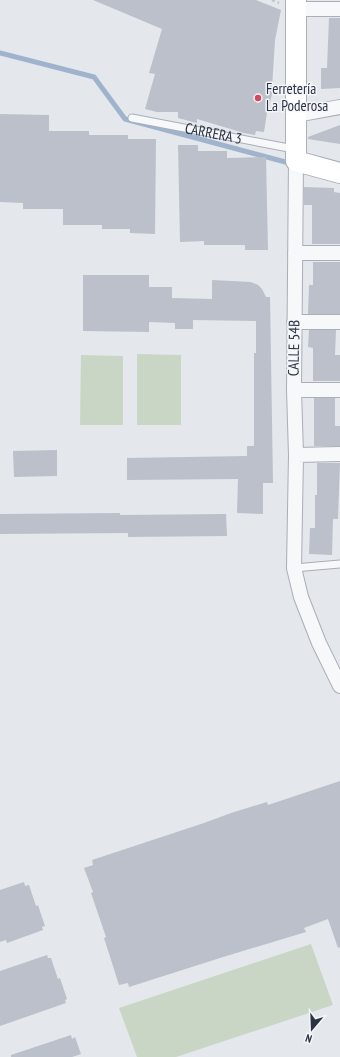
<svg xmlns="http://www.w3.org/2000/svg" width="340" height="1057" font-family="'PT Sans Narrow',sans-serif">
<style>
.green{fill:#c9d6c5}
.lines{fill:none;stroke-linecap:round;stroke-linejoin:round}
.stream{stroke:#9fb4cc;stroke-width:5}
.building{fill:#bbc0ca}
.lane-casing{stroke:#a9aeb7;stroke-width:9}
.street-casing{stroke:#a9aeb7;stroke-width:16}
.secondary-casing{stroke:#a9aeb7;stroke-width:22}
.path{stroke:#c2c5cb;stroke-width:2.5;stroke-dasharray:3 3;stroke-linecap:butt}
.lane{stroke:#f7f8fa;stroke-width:7}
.street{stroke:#f7f8fa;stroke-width:14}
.secondary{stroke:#fff;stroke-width:20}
.poi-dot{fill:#d1495b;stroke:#f4f6f9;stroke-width:1.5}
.labels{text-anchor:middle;stroke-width:3;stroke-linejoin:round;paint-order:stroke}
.poi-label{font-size:15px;fill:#2b3445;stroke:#f4f6f9;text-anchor:start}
.street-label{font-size:15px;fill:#2b3445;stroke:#f4f6f9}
</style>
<rect width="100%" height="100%" fill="#e4e7ec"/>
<path class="green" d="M137,354L181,355V425H137Z
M81,355L123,356V425H80Z
M311,944L333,1005L176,1057H137L119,1008Z"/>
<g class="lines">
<path class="stream" d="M0,53L94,77L125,119L293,164"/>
</g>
<path class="building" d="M93,0H256L281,10L275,40L272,88L273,89L268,112H267L264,132L256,131L255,135L244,133L197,119V123L178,118V112H157L145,109L155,74L149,73L162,29Z
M329,18H340V88L321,89V68H327Z
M0,114L49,115V131H89V135H128V139H156L155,234L130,233V229H102V225H63V209H23V203L0,202Z
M340,125V144L308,139V137Z
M178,145H198V151H227V158L266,157L268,250H245V245H204V241L180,242Z
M304,187L334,188V192L340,193V244H312V205H304Z
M313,262H340V314H308L309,285H313Z
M83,275H149V287H172V298L212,299V280L251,282L258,285L262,289L266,297H270L273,483H263V514L237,513L238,479L127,480V458L247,456V446H254V353H256V321L193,320V329H175V323L149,322V332L83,331Z
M309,330H336L335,355H340V381H313V348L308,347Z
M314,398H335V426H340V446H314Z
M57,450V476L14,477L13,451Z
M317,463H340L338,519H333L332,555L309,554L310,528H315V495H317Z
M120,513V515L226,514L227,536L128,537V533L0,534V514Z
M340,781V947L338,948L328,919L304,928L306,932L296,935L220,958L129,987L128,983L119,985L104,938L106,937L91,893L93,892L84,868L93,865L92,860L204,823L231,813L267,802L268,805Z
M24,882L25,886L29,885L36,906L38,905L45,926L42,927L43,930L7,943L6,940L0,942V890Z
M47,955L48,958H51L58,979L60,978L67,999L65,1000L66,1003L0,1026V971Z
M71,1035L72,1039L75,1037L81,1054L72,1057H11V1055Z"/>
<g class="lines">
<g class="lane-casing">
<g id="lane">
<path id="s1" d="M132,118L294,149"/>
<path d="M294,568L340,564"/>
</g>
</g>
<g class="street-casing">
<path id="street" d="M296,9H340
M296,115L340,107
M296,161L294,390L296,455L294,568L301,597L319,643L340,686
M295,253H340
M294,322H340
M294,390H340
M296,455L340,454"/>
</g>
<g class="secondary-casing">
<path id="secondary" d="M296,0V161L340,173"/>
</g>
<path class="path" d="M272,0L279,3"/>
<use href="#lane" class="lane"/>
<use href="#street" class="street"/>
<use href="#secondary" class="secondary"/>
</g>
<circle class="poi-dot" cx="258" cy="98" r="4"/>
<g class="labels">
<g class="poi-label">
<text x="266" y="94">Ferretería<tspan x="266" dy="17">La Poderosa</tspan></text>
</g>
<g class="street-label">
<text dy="5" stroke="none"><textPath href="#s1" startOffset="83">CARRERA 3</textPath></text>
<text transform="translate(294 348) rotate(-89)" y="5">CALLE 54B</text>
</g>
</g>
<g transform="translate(312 1029) rotate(199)" stroke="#f4f6f9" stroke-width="3" paint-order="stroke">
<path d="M0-3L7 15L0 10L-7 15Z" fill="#2b3445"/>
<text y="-6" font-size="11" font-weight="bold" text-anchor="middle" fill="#2b3445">N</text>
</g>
</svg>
